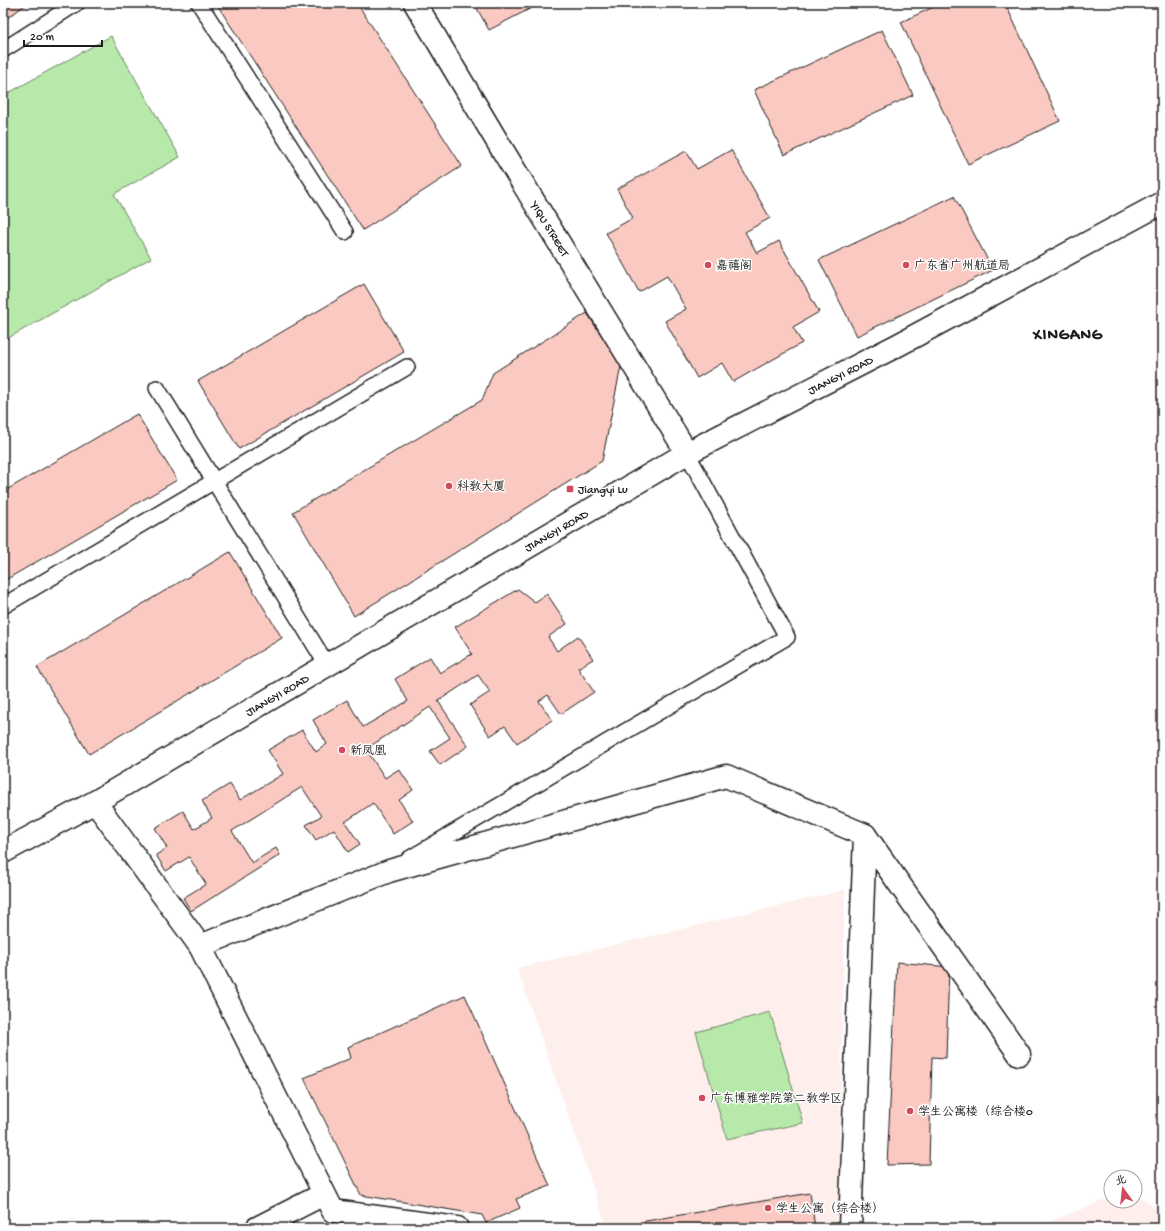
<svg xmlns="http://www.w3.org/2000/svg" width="1165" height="1231" font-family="'Gochi Hand','LXGW WenKai TC',sans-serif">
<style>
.built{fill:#feefed}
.green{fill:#b7e9aa;stroke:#6a8263}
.building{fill:#facac2;stroke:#1c1c1c}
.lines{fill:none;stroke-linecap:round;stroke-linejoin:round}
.service-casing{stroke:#1c1c1c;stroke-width:18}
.minor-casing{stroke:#1c1c1c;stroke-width:25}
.service{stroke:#fff;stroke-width:15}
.minor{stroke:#fff;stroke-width:22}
.poi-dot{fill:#d1495b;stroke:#fff;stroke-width:1.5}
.labels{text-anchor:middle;stroke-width:3;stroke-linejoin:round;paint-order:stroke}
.street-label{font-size:12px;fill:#1c1c1c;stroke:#fff}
.poi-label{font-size:12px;fill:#1c1c1c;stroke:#fff;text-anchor:start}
.district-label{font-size:16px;font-weight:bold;letter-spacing:1px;fill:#1c1c1c;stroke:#fff}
</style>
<rect width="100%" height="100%" fill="#fff"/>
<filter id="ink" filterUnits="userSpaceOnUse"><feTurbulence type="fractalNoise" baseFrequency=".025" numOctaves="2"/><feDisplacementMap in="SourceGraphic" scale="8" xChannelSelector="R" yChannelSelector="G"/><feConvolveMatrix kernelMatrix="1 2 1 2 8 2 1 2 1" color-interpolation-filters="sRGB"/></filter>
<g filter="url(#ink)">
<path class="built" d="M845,890L838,1228H607L517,968Z
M1135,1192L1162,1213V1228H1034L1111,1197V1201H1135Z"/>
<path class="green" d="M111,36L180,157L114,194L151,258L3,341V96Z
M770,1012L803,1123L727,1139L696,1032Z"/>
<path class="building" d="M3,3H28L3,21Z
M216,3H357L462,166L363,230Z
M474,3H541L489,30Z
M942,3H1005L1060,121L968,164L901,22Z
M882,30L913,95L784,155L754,90Z
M731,150L770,218L745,232L757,253L779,241L819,312L793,327L802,343L733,382L722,363L697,378L665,321L686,309L667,276L639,292L606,233L633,218L617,189L686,151L697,169Z
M954,196L993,270L857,336L819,260Z
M364,284L404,352L239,449L198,381Z
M587,313L621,366L602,461L354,616L293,512L482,400L493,373Z
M137,414L177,480L7,579L3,573V492Z
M230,552L282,638L89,754L37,667Z
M518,589L535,602L547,594L567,624L548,637L557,651L578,636L593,659L578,668L594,692L561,714L548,695L539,701L552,720L517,743L505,726L490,736L470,705L490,692L478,675L438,701L468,746L440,765L430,751L450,738L430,707L366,749L385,778L399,769L413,790L399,800L413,821L393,834L373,803L345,822L360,844L348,852L334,829L316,840L306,825L321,816L302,787L232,831L252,863L276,848L280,855L191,911L183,898L206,884L189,857L166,871L156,855L167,848L155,828L183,811L194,829L212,818L202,801L230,784L240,800L283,774L268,750L302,730L316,752L327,744L313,720L347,700L363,727L408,701L395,679L430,657L440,673L472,654L455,627Z
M897,962L949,967L946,1058L932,1057L929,1164L887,1165Z
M465,995L550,1186L516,1199L520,1208L486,1223L482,1215L361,1195L304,1078L351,1058L348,1047Z
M810,1193L815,1228H642L640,1222Z"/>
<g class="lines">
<g class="service-casing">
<path id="service" d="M199,3L345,232
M3,50L77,3
M157,388L327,665
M3,606L407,367
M409,859L655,714L787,637L687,453"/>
</g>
<g class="minor-casing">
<g id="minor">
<path id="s1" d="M415,3L494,136L687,453"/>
<path d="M95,802L200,946L389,871L726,776L865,835L1019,1054"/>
<path id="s2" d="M3,852L95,802L687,453L898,345L1162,203"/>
<path d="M200,946L333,1211L457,1228"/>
<path d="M257,1228L324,1194"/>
<path d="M850,1228L865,835"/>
</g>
</g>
<use href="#service" class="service"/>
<use href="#minor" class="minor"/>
</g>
</g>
<g class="poi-dot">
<circle cx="708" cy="265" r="4"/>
<circle cx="906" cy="265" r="4"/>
<circle cx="449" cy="486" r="4"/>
<rect x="566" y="485" width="8" height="8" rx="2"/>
<circle cx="342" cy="750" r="4"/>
<circle cx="702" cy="1098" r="4"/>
<circle cx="910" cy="1111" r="4"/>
<circle cx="768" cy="1208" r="4"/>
</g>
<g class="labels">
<g class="street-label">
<text dy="4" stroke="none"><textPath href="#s1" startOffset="263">YIQU STREET</textPath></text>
<text dy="4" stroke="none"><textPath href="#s2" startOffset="964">JIANGYI ROAD</textPath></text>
<text dy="4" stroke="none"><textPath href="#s2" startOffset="640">JIANGYI ROAD</textPath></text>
<text dy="4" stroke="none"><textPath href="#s2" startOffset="316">JIANGYI ROAD</textPath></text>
</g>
<g class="poi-label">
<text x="716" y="269">嘉禧阁</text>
<text x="914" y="269">广东省广州航道局</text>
<text x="457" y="490">科教大厦</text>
<text x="578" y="493">Jiangyi Lu</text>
<text x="350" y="754">新凤凰</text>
<text x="710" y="1102">广东博雅学院第二教学区</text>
<text x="918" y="1115">学生公寓楼（综合楼0</text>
<text x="776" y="1212">学生公寓（综合楼）</text>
</g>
<g class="district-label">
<text x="1068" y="339">XINGANG</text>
</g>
</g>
<rect width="1165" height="1231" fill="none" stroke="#fff" stroke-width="16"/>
<rect x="8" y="8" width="1149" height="1215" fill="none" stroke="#1c1c1c" stroke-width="1.5" filter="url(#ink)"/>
<g transform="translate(1123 1189) rotate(345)"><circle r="19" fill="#ffffff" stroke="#a4a4a4"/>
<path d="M0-3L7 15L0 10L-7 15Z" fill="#d1495b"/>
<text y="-6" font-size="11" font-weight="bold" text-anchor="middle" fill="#1c1c1c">北</text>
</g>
<path d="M24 40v6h78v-6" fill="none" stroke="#1c1c1c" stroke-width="2"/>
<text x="30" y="40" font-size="12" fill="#1c1c1c" stroke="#ffffff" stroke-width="3" paint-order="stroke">20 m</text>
</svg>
